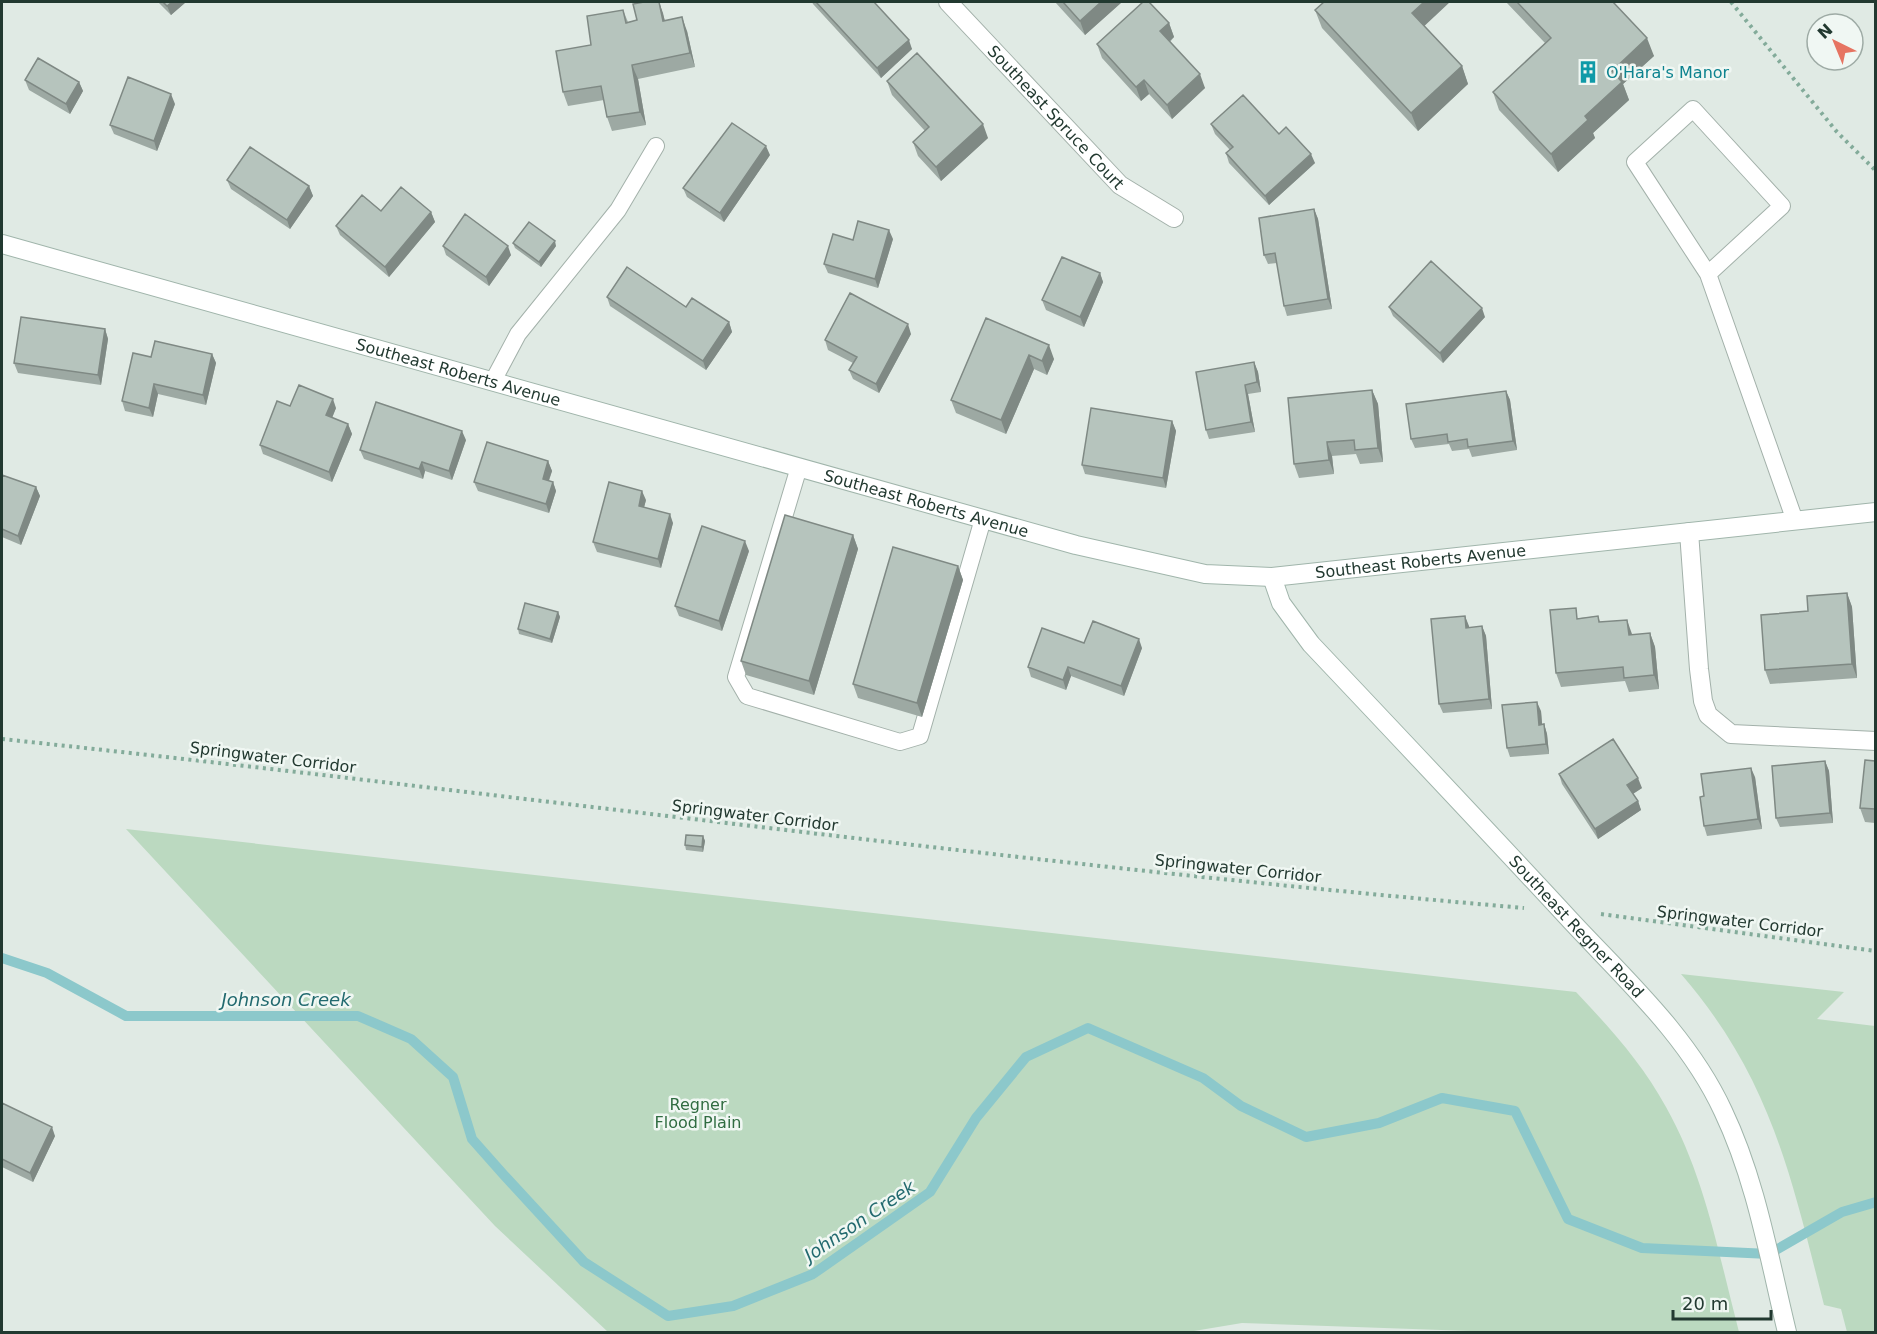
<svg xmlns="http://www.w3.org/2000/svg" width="1877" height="1334" font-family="'DejaVu Sans',sans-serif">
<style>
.green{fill:#bbd9c0}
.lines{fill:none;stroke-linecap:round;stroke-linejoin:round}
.stream{stroke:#8cc8cb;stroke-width:10}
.lane-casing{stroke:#a3b1aa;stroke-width:18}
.street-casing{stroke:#a3b1aa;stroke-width:20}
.secondary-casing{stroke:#a0b5ab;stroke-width:20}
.path{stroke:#83ab9a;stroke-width:4;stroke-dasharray:3 4.5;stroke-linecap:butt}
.lane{stroke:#fff;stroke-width:16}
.street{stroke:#fff;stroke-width:18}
.secondary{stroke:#fff;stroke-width:18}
.wall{fill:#9da9a3}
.shaded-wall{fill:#7f8984}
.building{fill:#b6c4bd;stroke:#7f8984;stroke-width:1.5}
.labels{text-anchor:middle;stroke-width:5;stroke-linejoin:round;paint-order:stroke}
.culture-label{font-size:16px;fill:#0d838f;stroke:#f0f7f3;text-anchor:start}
.street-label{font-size:16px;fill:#223930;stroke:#f0f7f3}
.park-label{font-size:16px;fill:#306c41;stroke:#f0f7f3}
.water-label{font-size:18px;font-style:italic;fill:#226a6f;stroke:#f0f7f3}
</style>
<rect width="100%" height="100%" fill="#e0eae4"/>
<path class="green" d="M126,829L1576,992C1610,1028 1642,1063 1666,1107C1705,1176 1719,1256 1739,1332H1498L1242,1323L1188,1332H608L495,1226Z
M1681,974L1844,992L1817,1019L1875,1026V1332H1847L1841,1309L1824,1305C1791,1176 1771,1078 1681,974Z"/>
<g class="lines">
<path class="stream" d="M2,958L47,973L126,1016H358L411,1039L453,1077L472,1139L503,1174L584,1262L668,1316L733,1306L813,1274L930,1192L976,1118L1026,1057L1088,1028L1203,1078L1241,1106L1306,1137L1379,1123L1442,1098L1515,1111L1568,1219L1642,1248L1769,1254L1842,1212L1876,1202"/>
<g class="lane-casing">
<path id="lane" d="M1708,274L1782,206L1693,109L1635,162L1708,274L1795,521
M493,381L518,334L618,210L656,146
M799,467L736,677L747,696L900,742L920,736L983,519"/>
</g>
<g class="street-casing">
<g id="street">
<path id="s1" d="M948,2L1120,185L1174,218"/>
<path d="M1689,532L1699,669L1703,701L1708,715L1731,734L1876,741"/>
</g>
</g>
<g class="secondary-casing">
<g id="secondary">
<path id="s2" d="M2,244L1076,545L1205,574L1272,577L1876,512"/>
<path id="s3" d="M1272,577L1281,603L1311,644C1398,736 1485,828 1571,921C1626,980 1689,1037 1723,1111C1756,1180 1769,1258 1787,1332"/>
</g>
</g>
<path class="path" d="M1731,2L1837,132L1876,171
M2,739C509,793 1015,864 1524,908
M1601,914L1876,951"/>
<use href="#lane" class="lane"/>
<use href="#street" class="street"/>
<use href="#secondary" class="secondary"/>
</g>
<path class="wall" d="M158,2H186L171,15Z
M659,2L665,21L687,31L695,67L638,79L646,125L612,131L607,117L604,100L568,106L563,92L591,45L623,10L628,22L637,20Z
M812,2H874L912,49L881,78L813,4Z
M1055,2H1122L1085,35Z
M1506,2H1613L1654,56L1623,84L1629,100L1593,133L1595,138L1558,172L1499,110L1493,92L1545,43Z
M1315,10L1424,26L1462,66L1468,84L1418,131L1322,28Z
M1169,23L1174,37L1170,42L1205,88L1172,119L1149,94L1141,101L1102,58L1097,44Z
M25,80L79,82L83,91L70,114L29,90Z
M887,81L988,138L941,181L918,156L913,142L925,131L892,95Z
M175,104L157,151L114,134L110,125Z
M1211,124L1279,134L1315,163L1269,205L1229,163L1226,153L1230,150L1215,134Z
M770,155L724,222L687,197L683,188Z
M227,180L309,186L313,196L290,229L231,189Z
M1314,209L1318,219L1332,309L1287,316L1284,306L1277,263L1268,264L1264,255Z
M381,211L431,212L435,222L389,277L340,235L336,226Z
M893,239L878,288L828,273L824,264L853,240Z
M513,243L556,246L541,267L515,248Z
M443,246L511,255L489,286L446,255Z
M1100,273L1103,282L1084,327L1046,310L1042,300Z
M607,297L686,307L729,322L732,332L706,370L610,306Z
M1389,307L1485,317L1443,363L1393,316Z
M986,318L1054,359L1047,375L1034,369L1006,434L956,413L951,400Z
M105,329L108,339L101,385L18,373L14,363Z
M911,334L879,393L853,379L849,370L853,363L828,350L825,340Z
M212,354L216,363L206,405L158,394L153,417L125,411L122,401L151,357Z
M1254,362L1258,372L1261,392L1248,394L1255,432L1209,439L1206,430Z
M1372,390L1378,404L1383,462L1360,464L1356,454L1332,456L1334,474L1299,478L1294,464Z
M1506,391L1510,400L1517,450L1472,457L1469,449L1452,451L1449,444L1415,448L1411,439Z
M290,406L336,408L332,418L348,424L352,434L332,482L263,454L260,445Z
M1172,421L1176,431L1166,488L1085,474L1082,465Z
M466,440L452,480L425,471L423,479L364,459L360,450Z
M548,461L552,471L549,481L553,482L556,491L549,513L478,491L474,482Z
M2,475L36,487L40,496L21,545L2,537Z
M646,500L644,507L673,523L661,568L597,552L593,542Z
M853,535L858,549L814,695L746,675L741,661Z
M749,551L722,631L679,616L675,606Z
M958,566L963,580L922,717L858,698L853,684Z
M1847,593L1852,607L1857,678L1770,684L1765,670L1808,611Z
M558,612L560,617L552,643L519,634L518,629Z
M1465,616L1469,628L1482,626L1486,636L1492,709L1443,713L1439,704Z
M1598,616L1600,622L1633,635L1650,633L1655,647L1659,689L1629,692L1625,681L1561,687L1556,673L1580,618Z
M1084,643L1142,648L1124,696L1071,676L1066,690L1031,677L1028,667Z
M1541,711L1542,725L1544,724L1547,734L1549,754L1510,757L1507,748Z
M1825,761L1829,771L1833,823L1780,827L1776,818Z
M1875,761V823L1865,822L1860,808Z
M1559,774L1642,788L1633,794L1638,801L1641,810L1598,839L1562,784Z
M1755,777L1762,829L1707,836L1704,826V796Z
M703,836L705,841L703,852L686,850L685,845Z
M2,1103L55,1136L33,1182L2,1167Z"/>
<path class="shaded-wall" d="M172,2H186L171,15L167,6Z
M659,2L663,13L668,35L663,21Z
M1101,2H1122L1085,35L1080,21Z
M1424,2H1450L1419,31L1412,13Z
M682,17L687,31L695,67L690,53Z
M1169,23L1174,37L1165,45L1160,31Z
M1647,38L1654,56L1623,84L1629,100L1593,133L1595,138L1558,172L1551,154L1585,116L1612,71Z
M909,40L912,49L881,78L877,68Z
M632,65L638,79L646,125L640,112Z
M1462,66L1468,84L1418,131L1411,113Z
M1200,74L1205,88L1172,119L1167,105Z
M1144,80L1149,94L1141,101L1136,87Z
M79,82L83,91L70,114L66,104Z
M171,94L175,104L157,151L154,141Z
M983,124L988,138L941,181L936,167Z
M766,146L770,155L724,222L720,213Z
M1311,154L1315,163L1269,205L1265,196Z
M309,186L313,196L290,229L287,220Z
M1314,209L1318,219L1332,309L1328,299Z
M431,212L435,222L389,277L385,267Z
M889,230L893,239L878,288L875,279Z
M555,241L556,246L541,267L539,262Z
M508,246L511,255L489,286L486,277Z
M1100,273L1103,282L1084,327L1080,317Z
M1482,308L1485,317L1443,363L1440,353Z
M729,322L732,332L706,370L703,361Z
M908,324L911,334L879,393L876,384Z
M105,329L108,339L101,385L98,375Z
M1049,345L1054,359L1047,375L1042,361Z
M212,354L216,363L206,405L203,395Z
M1029,355L1034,369L1006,434L1001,420Z
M1254,362L1258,372L1261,392L1257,382Z
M154,384L158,394L153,417L149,408Z
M1245,385L1248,394L1255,432L1251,422Z
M1372,390L1378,404L1383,462L1378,448Z
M1506,391L1510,400L1517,450L1513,441Z
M333,399L336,408L329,425L326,415Z
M1172,421L1176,431L1166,488L1163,478Z
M348,424L352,434L332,482L329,472Z
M462,431L466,440L452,480L449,471Z
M1327,442L1332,456L1334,474L1329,460Z
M548,461L552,471L546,488L543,479Z
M422,462L425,471L423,479L419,469Z
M553,482L556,491L549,513L546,504Z
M36,487L40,496L21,545L18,536Z
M642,491L646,500L642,515L639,506Z
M670,514L673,523L661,568L658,559Z
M853,535L858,549L814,695L809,681Z
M745,541L749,551L722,631L719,621Z
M958,566L963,580L922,717L917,703Z
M1847,593L1852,607L1857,678L1852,664Z
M558,612L560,617L552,643L550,639Z
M1465,616L1469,626L1470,637L1466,628Z
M1627,620L1632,634L1634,649L1629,635Z
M1482,626L1486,636L1492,709L1489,699Z
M1650,633L1655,647L1659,689L1654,675Z
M1139,639L1142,648L1124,696L1121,686Z
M1068,667L1071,676L1066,690L1063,680Z
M1537,702L1541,711L1543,735L1539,725Z
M1544,724L1547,734L1549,754L1546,744Z
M1825,761L1829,771L1833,823L1830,813Z
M1751,768L1755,777L1762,829L1758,819Z
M1638,778L1642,788L1631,795L1627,785Z
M1638,801L1641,810L1598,839L1595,829Z
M703,836L705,841L703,852L702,847Z
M52,1127L55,1136L33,1182L30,1173Z"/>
<path class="building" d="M163,2H172L167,6Z
M644,2H659L663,21L682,17L690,53L632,65L640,112L607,117L601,86L563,92L556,51L591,45L587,16L623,10L626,23L637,20L633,4Z
M816,2H874L909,40L877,68Z
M1063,2H1101L1080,21Z
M1143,2H1149L1169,23L1160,31L1200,74L1167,105L1144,80L1136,87L1097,44Z
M1324,2H1424L1412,13L1462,66L1411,113L1315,10Z
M1517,2H1613L1647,38L1612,71L1622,82L1585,116L1588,120L1551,154L1493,92L1551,38Z
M917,53L983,124L936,167L913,142L929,127L887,81Z
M38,58L79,82L66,104L25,80Z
M128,77L171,94L154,141L110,125Z
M1243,95L1279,134L1286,127L1311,154L1265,196L1226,153L1233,147L1211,124Z
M732,123L766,146L720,213L683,188Z
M250,147L309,186L287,220L227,180Z
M401,187L431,212L385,267L336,226L362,195L381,211Z
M1314,209L1328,299L1284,306L1275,253L1264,255L1259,218Z
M465,214L508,246L486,277L443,246Z
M858,221L889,230L875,279L824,264L833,234L853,240Z
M529,222L555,241L539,262L513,243Z
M1062,257L1100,273L1080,317L1042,300Z
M1431,261L1482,308L1440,353L1389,307Z
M627,267L686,307L692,298L729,322L703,361L607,297Z
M850,293L908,324L876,384L849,370L857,357L825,340Z
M21,317L105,329L98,375L14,363Z
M986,318L1049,345L1042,361L1029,355L1001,420L951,400Z
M155,341L212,354L203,395L154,384L149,408L122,401L133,353L151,357Z
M1254,362L1257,382L1245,385L1251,422L1206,430L1196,372Z
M299,385L333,399L326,415L348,424L329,472L260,445L277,401L290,406Z
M1372,390L1378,448L1355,450L1354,440L1327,442L1329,460L1294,464L1288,398Z
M1506,391L1513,441L1468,447L1467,439L1448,442L1447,434L1411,439L1406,404Z
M376,402L462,431L449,471L422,462L419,469L360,450Z
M1091,408L1172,421L1163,478L1082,465Z
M487,442L548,461L543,479L553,482L546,504L474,482Z
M2,475L36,487L18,536L2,529Z
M609,482L642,491L639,506L670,514L658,559L593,542Z
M785,515L853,535L809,681L741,661Z
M702,526L745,541L719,621L675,606Z
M893,547L958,566L917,703L853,684Z
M1847,593L1852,664L1765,670L1761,615L1808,611L1807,596Z
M525,603L558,612L550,639L518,629Z
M1576,608L1577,619L1598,616L1599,622L1627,620L1629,635L1650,633L1654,675L1624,678L1623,667L1556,673L1550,610Z
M1465,616L1466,628L1482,626L1489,699L1439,704L1431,619Z
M1093,621L1139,639L1121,686L1068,667L1063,680L1028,667L1042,628L1084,643Z
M1537,702L1539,725L1544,724L1546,744L1507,748L1502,705Z
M1613,739L1638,778L1627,785L1638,801L1595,829L1559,774Z
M1865,760L1875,761V809L1860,808Z
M1825,761L1830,813L1776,818L1772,766Z
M1751,768L1758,819L1704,826L1700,797L1704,796L1701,774Z
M686,835L703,836L702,847L685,845Z
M2,1103L52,1127L30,1173L2,1159Z"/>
<defs>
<g id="building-bare" transform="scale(1.8)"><path d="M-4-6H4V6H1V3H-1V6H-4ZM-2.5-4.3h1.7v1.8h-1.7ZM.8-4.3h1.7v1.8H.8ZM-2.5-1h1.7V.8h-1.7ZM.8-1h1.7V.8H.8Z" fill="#0f9aa8" stroke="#f0f7f3" stroke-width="2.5" paint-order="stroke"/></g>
</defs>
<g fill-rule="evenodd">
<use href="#building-bare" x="1588" y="72"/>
</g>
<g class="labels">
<g class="culture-label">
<text x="1606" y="78">O'Hara's Manor</text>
</g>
<g class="street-label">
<text dy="6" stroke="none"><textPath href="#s1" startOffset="158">Southeast Spruce Court</textPath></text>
<text dy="6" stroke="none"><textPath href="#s2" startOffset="474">Southeast Roberts Avenue</textPath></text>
<text dy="6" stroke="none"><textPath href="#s2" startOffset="960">Southeast Roberts Avenue</textPath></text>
<text dy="6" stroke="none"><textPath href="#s2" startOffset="1464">Southeast Roberts Avenue</textPath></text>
<text transform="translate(273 757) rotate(7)" y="6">Springwater Corridor</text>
<text transform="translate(755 815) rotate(7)" y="6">Springwater Corridor</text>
<text transform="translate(1238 868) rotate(6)" y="6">Springwater Corridor</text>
<text transform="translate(1740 921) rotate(7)" y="6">Springwater Corridor</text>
<text dy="6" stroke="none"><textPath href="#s3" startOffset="466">Southeast Regner Road</textPath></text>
</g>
<g class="park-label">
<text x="698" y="1110">Regner<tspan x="698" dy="18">Flood Plain</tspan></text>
</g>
<g class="water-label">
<text x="286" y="1006">Johnson Creek</text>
<text transform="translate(860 1221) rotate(-34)" y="6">Johnson Creek</text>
</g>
</g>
<rect width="1877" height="1334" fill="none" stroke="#223930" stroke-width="6"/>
<g transform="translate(1835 42) rotate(317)"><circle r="28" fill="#f0f7f3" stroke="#9eaba5" stroke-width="1.5"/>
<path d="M0-4.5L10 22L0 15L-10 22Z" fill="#e67462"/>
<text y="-9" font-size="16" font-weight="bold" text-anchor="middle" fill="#223930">N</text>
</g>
<path d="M1673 1310v9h98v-9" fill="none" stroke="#223930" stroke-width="3"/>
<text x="1682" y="1310" font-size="18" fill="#223930" stroke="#f0f7f3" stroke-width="4.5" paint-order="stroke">20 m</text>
</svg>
